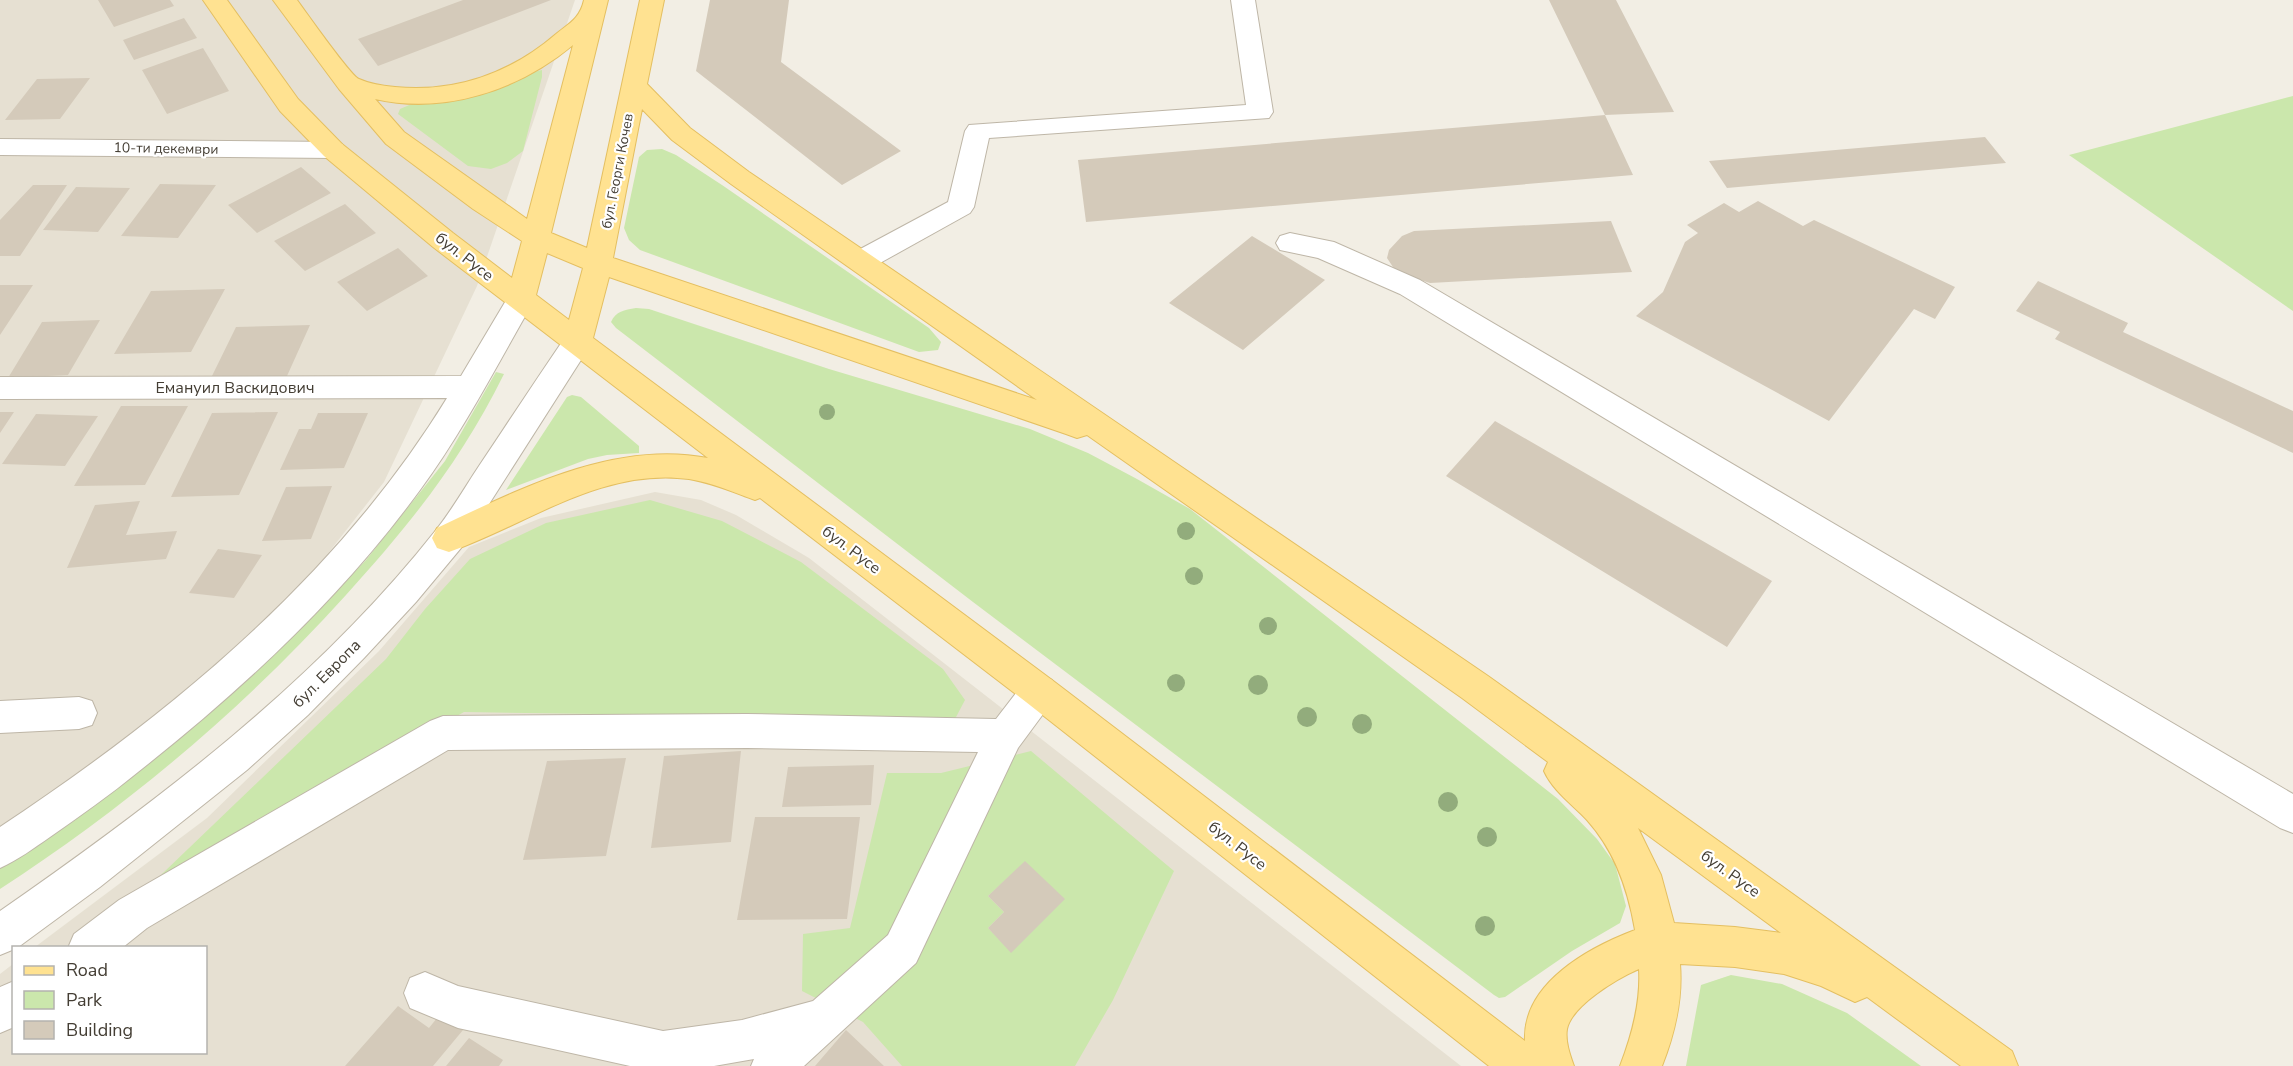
<svg xmlns="http://www.w3.org/2000/svg" width="2293" height="1066" font-family="'Nunito Sans',sans-serif">
<style>
.residential{fill:#e6e0d2}
.green{fill:#cbe7ac;fill-rule:evenodd}
.building{fill:#d4caba}
.lines{fill:none;stroke-linecap:round;stroke-linejoin:round}
.minor-casing{stroke:#beb6a7;stroke-width:2}
.major-casing{stroke:#e4bf61;stroke-width:2}
.minor{fill:#fff;fill-rule:evenodd}
.major{fill:#ffe291;fill-rule:evenodd}
.tree{fill:#92ac7c}
.labels{text-anchor:middle;stroke-width:4.5;stroke-linejoin:round;paint-order:stroke}
.far-street-label{font-size:14px;fill:#443e34;stroke:#fff}
.street-label{font-size:16px;fill:#443e34;stroke:#fff}
</style>
<rect width="100%" height="100%" fill="#f2eee4"/>
<path class="residential" d="M0,0H575L477,286L384,482L271,626L116,761L0,832Z
M655,492L701,500L736,515L809,558L1461,1066H0V974L13,964L14,1052H206V948L35,947L207,818L379,651L469,547L541,518Z"/>
<path class="green" d="M542,70V77L523,151L507,163L491,169L468,166L398,114L400,109L414,103Z
M2293,96V311L2069,155Z
M662,149L676,155L722,185L929,328L941,342L938,350L919,352L640,250L629,240L624,228L639,157L647,150Z
M636,308L649,309L829,369L1030,429L1088,453L1137,479L1190,509L1558,799L1597,839L1615,864L1626,906L1620,923L1572,951L1505,997L1499,998L1494,995L973,602L616,328L611,322C616,311 624,310 636,308Z
M496,372L504,374C461,461 411,523 346,595C244,708 128,806 0,889V862L200,721L287,642L366,560L445,461Z
M572,395L581,397L639,446V453L607,455L588,459L506,490L567,397Z
M650,500L722,521L801,562L943,669L965,700L955,719L464,712L139,896L386,659L425,609L470,559L546,523Z
M1031,751L1174,871L1113,1000L1075,1066H902L863,1022L802,991L803,934L850,928L887,773H941ZM1025,862L1012,952L988,928L1004,912L988,896Z
M1731,975L1782,984L1847,1013L1921,1066H1686L1701,985Z"/>
<path class="building" d="M98,0H170L174,6L114,27Z
M463,0H551L378,66L358,39Z
M710,0H789L781,62L901,151L842,185L696,71Z
M1549,0H1616L1674,112L1605,115Z
M184,18L197,38L134,60L123,40Z
M203,48L229,91L167,114L142,70Z
M90,78L60,119L5,120L37,79Z
M1605,115L1633,175L1086,222L1078,160Z
M1985,137L2006,163L1727,188L1709,161Z
M301,167L331,193L257,233L228,205Z
M160,184L216,185L178,238L121,236Z
M33,185H67L20,256H0V220Z
M76,187L130,188L98,232L43,230Z
M1758,201L1803,226L1814,220L1955,287L1935,319L1914,309L1829,421L1636,316L1663,292L1685,242L1698,233L1687,225L1724,203L1739,212Z
M345,204L376,233L305,271L274,241Z
M1611,221L1632,272L1430,283L1404,275L1393,267L1387,258L1389,250L1402,236L1414,231Z
M1252,236L1325,280L1243,350L1169,303Z
M398,248L428,276L367,311L337,282Z
M2038,281L2128,323L2123,332L2293,411V453L2055,339L2060,332L2016,311Z
M0,285H33L0,335Z
M225,289L191,352L114,354L151,291Z
M100,320L68,375L8,378L42,322Z
M310,325L287,376L211,378L236,327Z
M121,406H188L145,485L74,486Z
M0,412H14L0,433Z
M278,412L239,495L171,497L212,413Z
M318,413H368L344,468L280,470L299,429H311Z
M36,414L98,416L65,466L2,464Z
M1495,421L1772,581L1727,647L1446,476Z
M332,486L311,539L262,541L286,487Z
M140,501L126,535L177,531L166,559L67,568L95,505Z
M218,549L262,555L234,598L189,593Z
M741,751L731,842L651,848L664,756Z
M626,758L606,856L523,860L547,761Z
M874,765L871,805L782,807L788,767Z
M755,817H860L847,919L737,920Z
M1025,861L1065,899L1011,953L988,928L1004,912L988,896Z
M398,1006L429,1028L441,1013L463,1030L433,1066H345Z
M846,1030L884,1066H815Z
M469,1038L503,1060L499,1066H446Z"/>
<g class="lines">
<g class="minor-casing">
<path id="minor" d="M1231,0H1255L1273,112L1269,118L989,138L974,207L970,213L871,268L861,271L851,268L847,261L851,254L948,202L965,131L969,125L1246,105Z
M0,139L333,142L342,144L346,150L342,156L333,158L0,155Z
M1290,233L1334,242L1420,280L2293,794V833L2280,828L1400,294L1318,258L1280,250L1276,243L1280,236Z
M521,289L531,292L535,299C498,363 464,430 420,490C341,598 243,689 138,772C110,795 80,816 50,837C34,848 18,860 0,868V827C172,713 338,576 447,398L0,399V377L461,376L511,292Z
M578,330L588,333L593,341L588,349L461,548L416,602L364,658L308,715L247,770L100,887L17,948L0,955V911C158,801 316,682 436,530C452,510 465,487 479,466C509,421 538,377 568,333Z
M1039,675L1052,680L1057,691L1052,702L1018,748L916,963L804,1066H751L754,1059L714,1066H630L458,1028L410,1008L404,993L410,978L425,972L458,986L663,1031L742,1020L813,1001L888,935L978,752L747,748L448,750L147,928L122,948H68L74,934L119,900L430,721L443,716L747,714L996,719L1026,680Z
M79,697L92,701L97,713L92,725L79,729L0,733V701Z
M14,981V1027L0,1033V987Z"/>
</g>
<g class="major-casing">
<path id="major" d="M203,0H227L298,99L342,144L453,233L512,278L522,241L473,209L386,144L339,89L273,0H297C306,12 350,75 359,79C370,84 384,86 395,87C455,93 511,73 556,34C570,23 580,18 584,0H608L551,233L587,248L640,0H664L647,84L690,128L749,172L1488,676L2012,1051L2018,1066H1961L1867,997L1855,1002L1821,986L1784,974L1735,967L1680,964C1683,1000 1675,1033 1662,1066H1620C1632,1035 1641,1003 1639,969C1618,978 1572,1005 1567,1029C1565,1041 1570,1055 1574,1066H1489L1026,702L760,498L755,500C733,492 713,483 689,479C601,467 527,525 449,552L437,548L432,538L437,528C520,489 614,440 708,458L433,247L324,156L280,111ZM573,45L527,219L404,132L375,99C445,115 519,90 573,45ZM642,109L672,140L731,184L1037,400L613,258ZM547,253L583,268L569,320L536,295ZM609,277L1066,434L1077,438L1087,435L1462,698L1548,762L1544,771C1553,791 1572,804 1587,820C1615,851 1628,889 1635,930C1590,947 1522,983 1525,1041L1052,680L593,338ZM1638,828L1781,933L1735,927L1674,923L1661,875Z"/>
</g>
<use href="#minor" class="minor"/>
<use href="#major" class="major"/>
</g>
<g class="tree">
<circle cx="827" cy="412" r="8"/>
<circle cx="1186" cy="531" r="9"/>
<circle cx="1194" cy="576" r="9"/>
<circle cx="1268" cy="626" r="9"/>
<circle cx="1176" cy="683" r="9"/>
<circle cx="1258" cy="685" r="10"/>
<circle cx="1307" cy="717" r="10"/>
<circle cx="1362" cy="724" r="10"/>
<circle cx="1448" cy="802" r="10"/>
<circle cx="1487" cy="837" r="10"/>
<circle cx="1485" cy="926" r="10"/>
</g>
<g class="labels">
<g class="far-street-label">
<text transform="translate(166 148) rotate(1)" y="5">10-ти декември</text>
<text transform="translate(617 171) rotate(-79)" y="5">бул. Георги Кочев</text>
</g>
<g class="street-label">
<text transform="translate(465 256) rotate(38)" y="6">бул. Русе</text>
<text x="235" y="393">Емануил Васкидович</text>
<text transform="translate(852 549) rotate(37)" y="6">бул. Русе</text>
<text transform="translate(326 673) rotate(-45)" y="6">бул. Европа</text>
<text transform="translate(1238 845) rotate(38)" y="6">бул. Русе</text>
<text transform="translate(1731 873) rotate(36)" y="6">бул. Русе</text>
</g>
</g>
<rect x="12" y="946" width="195" height="108" fill="#ffffff" stroke="#b4b2ae" stroke-width="1.5"/>
<rect x="24" y="966" width="30" height="9" fill="#ffe291" stroke="#b4b2ae" stroke-width="1.5"/>
<text x="66" y="976" font-size="18" fill="#443e34">Road</text>
<rect x="24" y="991" width="30" height="18" fill="#cbe7ac" stroke="#b4b2ae" stroke-width="1.5"/>
<text x="66" y="1006" font-size="18" fill="#443e34">Park</text>
<rect x="24" y="1021" width="30" height="18" fill="#d4caba" stroke="#b4b2ae" stroke-width="1.5"/>
<text x="66" y="1036" font-size="18" fill="#443e34">Building</text>
</svg>
